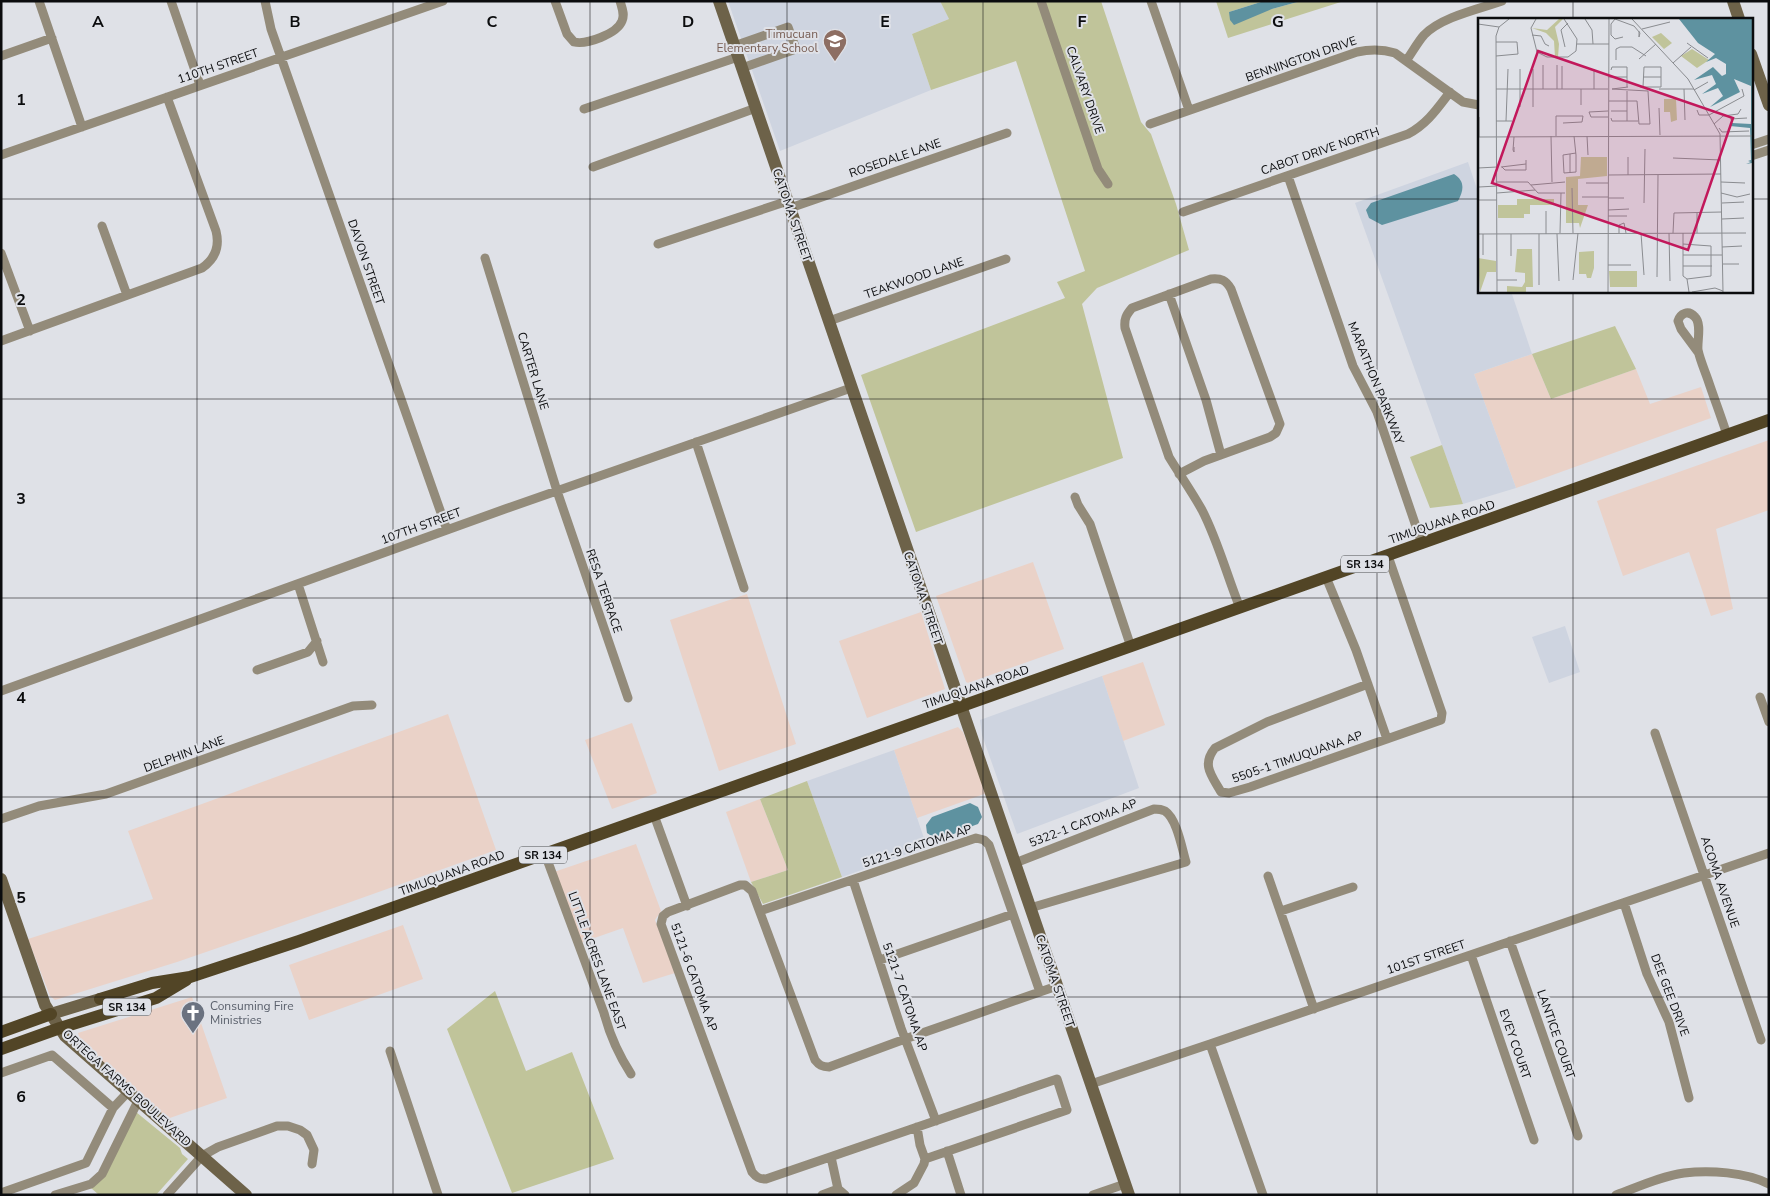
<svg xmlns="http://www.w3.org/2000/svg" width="1770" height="1196" font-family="'Nunito Sans',sans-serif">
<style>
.commercial{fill:#ead2c8}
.built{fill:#ced4e0}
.green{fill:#c0c49a}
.water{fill:#5e92a0}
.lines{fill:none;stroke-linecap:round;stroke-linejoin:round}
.street{stroke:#938b7a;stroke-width:9}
.secondary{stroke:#6d6249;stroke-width:12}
.primary{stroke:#524526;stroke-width:12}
.grid{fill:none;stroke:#0b0c0e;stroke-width:1;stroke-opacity:0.55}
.labels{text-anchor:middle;stroke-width:4;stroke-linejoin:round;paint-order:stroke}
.shield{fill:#dfe1e7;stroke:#4b4c4f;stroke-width:1}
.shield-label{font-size:11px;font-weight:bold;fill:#0b0c0e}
.education-label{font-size:12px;fill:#785e54;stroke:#dfe1e7;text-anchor:end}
.street-label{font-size:12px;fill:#0b0c0e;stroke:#dfe1e7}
.worship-label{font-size:12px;fill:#5b616d;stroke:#dfe1e7;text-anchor:start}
.inset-road{fill:none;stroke:#8a8c90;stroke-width:1}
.view{fill:#c2185b;fill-opacity:0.15;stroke:#c2185b;stroke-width:2.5}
.inset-edge{fill:none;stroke:#0b0c0e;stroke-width:2.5}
.grid-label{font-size:16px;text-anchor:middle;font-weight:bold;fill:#0b0c0e;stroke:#dfe1e7;stroke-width:4;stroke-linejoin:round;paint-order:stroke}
</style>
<rect width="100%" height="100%" fill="#dfe1e7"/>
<path class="commercial" d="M1532,354L1551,399L1636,369L1650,404L1701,387L1711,418L1516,488L1474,374Z
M1769,440V510L1716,529L1733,609L1711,616L1689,552L1623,576L1597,501Z
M1033,562L1064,649L968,683L966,682L936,596Z
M747,594L796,744L719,771L670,620Z
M921,612L945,689L867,718L839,641Z
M1143,662L1165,725L1123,741L1102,676Z
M448,714L496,850L345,904L177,962L55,1000L50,996L28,939L153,899L128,831Z
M632,723L657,793L612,809L585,740Z
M958,727L963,732L987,793L917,818L894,750Z
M760,799L788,870L751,882L726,812Z
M636,844L661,911L655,920L675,973L643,983L623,928L580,943L554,872Z
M403,925L423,979L309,1020L289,965Z
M192,997L227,1098L167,1119L81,1042L78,1033Z"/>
<path class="built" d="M728,1H940L949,19L912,34L931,90L780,151Z
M1468,162L1479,195V291H1511L1532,354L1474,374L1516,488L1463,504L1355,203Z
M1565,626L1580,672L1549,683L1532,637Z
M1102,676L1139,788L1017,834L982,735L980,720Z
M894,750L927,847L842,877L807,781Z"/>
<path class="green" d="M940,1H1101L1141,122L1151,134L1176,204L1189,250L1097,288L1082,304L1123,458L916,532L861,375L1065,298L1057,282L1085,271L1016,61L931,90L912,34L949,19Z
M1216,1H1264L1229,12L1272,9L1301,1H1344L1228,38Z
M1615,326L1636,369L1551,399L1532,354Z
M1442,445L1463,504L1430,508L1410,457Z
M807,781L842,877L763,904L751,882L788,870L760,799Z
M495,991L526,1071L572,1052L614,1159L512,1193L447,1029Z
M136,1112L180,1148L182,1154L188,1159L156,1195H99L91,1188Z"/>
<path class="water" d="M1264,1H1301L1272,9L1234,25L1230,20L1229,12Z
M1454,174C1465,181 1464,190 1458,201L1382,225L1369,218L1366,210L1371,203Z
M970,803L978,807L982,817L978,824C964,829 940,844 927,833L926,825L932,817Z"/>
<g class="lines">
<path class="street" d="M39,1L82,127
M171,1L200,85
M265,1L271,29L447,530
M555,1L567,34L574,42C586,45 617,34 622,21C625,14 622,8 620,1
M1041,1L1098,169L1108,184
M1151,1L1189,110
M734,46L788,27L796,49L742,68
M1,56L52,38
M1406,61C1412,53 1417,43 1424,35C1441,17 1479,9 1502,1
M584,109L738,57
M1150,124L1357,52C1371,49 1382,49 1395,53L1463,102L1479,105
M1751,145L1769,139
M1,155L443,1
M1751,156L1769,150
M593,167L756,108
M1288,176L1353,366L1377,412L1422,544
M790,208L1007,133
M1183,212L1408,134C1427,124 1437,109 1450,92
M102,226L127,295
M658,244L788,201
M1,253L30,331
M485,258L557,491L628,698
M1169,294L1206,400L1221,455
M829,321L1006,259
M1,341L202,268C215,259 220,247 216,231L167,97
M1698,352L1681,329L1678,321C1680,314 1688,309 1695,317C1702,324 1697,341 1698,350C1700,360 1705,371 1708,380C1714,398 1721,416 1727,435
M696,442L744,588
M1179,474L1204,461L1270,437L1276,433L1280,424L1231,289C1226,280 1221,278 1211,279L1132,308C1126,315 1124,319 1125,328L1169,457C1180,475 1192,492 1202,510C1218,541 1227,576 1240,608
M1075,497L1078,505L1090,524L1131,647
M1326,577L1356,650L1387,739
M298,584L323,662
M257,670L308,652L317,641
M1368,684L1267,722L1215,748C1201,765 1212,776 1221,792L1229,793L1250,787L1441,720L1442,713L1388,556
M1,691L505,509L851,388
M1760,697L1769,722
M1655,733L1761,1040
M654,815L687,906
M1,819L39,806L106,794L353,706L372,705
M545,854L604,1013C610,1036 618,1054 631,1074
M1015,863L1154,809C1158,809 1161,809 1165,811C1177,819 1182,849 1186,862L1030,908
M1268,876L1314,1009
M853,880L901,1028L936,1121
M1624,903L1647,974L1669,1022L1689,1098
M760,911L976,838L984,840L989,845L1040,992
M1281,911L1353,887
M1510,941L1578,1136
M1471,955L1534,1140
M880,960L1013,914
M1210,1044L1263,1195
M390,1051L438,1195
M1,1073L52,1055L113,1108L128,1092
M1091,1084L1210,1044L1769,853
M947,1151L961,1195
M831,1157L838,1189L845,1195
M925,1159L1067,1110L1057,1079L766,1179C759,1179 756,1177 752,1172L661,924L663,916L668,912L740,885H745L752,891L815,1060C819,1065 822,1067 829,1067L905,1039L1057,986
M1,1193L86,1163L113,1108
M55,1195L91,1184L102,1174L138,1101
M167,1195L202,1156L218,1147L277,1126H288L300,1130L307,1135L314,1150L312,1164
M822,1195L838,1189
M896,1195L914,1183L924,1164L925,1159L920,1145L917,1127
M1093,1195L1125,1184
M1616,1195C1638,1187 1661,1176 1684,1173C1709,1170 1746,1172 1769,1184"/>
<path class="secondary" d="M719,1L1129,1195
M1733,1L1739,19
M1751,54L1769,105
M1,879L45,1005L65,1036L246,1195
M51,1014L100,999"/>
<path class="primary" d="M100,999L152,983L190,977L299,941L1769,420
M1,1032L51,1014
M1,1049L60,1028L156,998L186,980"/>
</g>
<path class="grid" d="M197,1V1195M393,1V1195M590,1V1195M787,1V1195M983,1V1195M1180,1V1195M1377,1V1195M1573,1V19M1,199H1479M1751,199H1769M1573,291V1195M1,399H1769M1,598H1769M1,797H1769M1,997H1769"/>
<defs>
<g id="school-pin" transform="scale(1.25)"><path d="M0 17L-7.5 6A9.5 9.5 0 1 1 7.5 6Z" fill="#8d6e63" stroke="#dfe1e7"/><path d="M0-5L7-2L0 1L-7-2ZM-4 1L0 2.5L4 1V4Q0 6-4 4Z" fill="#fff"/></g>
<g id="church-pin" transform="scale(1.25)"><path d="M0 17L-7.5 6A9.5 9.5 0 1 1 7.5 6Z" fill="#6b7280" stroke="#dfe1e7"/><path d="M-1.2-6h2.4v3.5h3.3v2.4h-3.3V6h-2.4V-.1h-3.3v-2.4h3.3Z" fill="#fff"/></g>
</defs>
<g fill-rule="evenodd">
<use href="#school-pin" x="835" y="41"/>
<use href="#church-pin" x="193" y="1013"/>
</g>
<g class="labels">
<g class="shield">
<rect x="1341" y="555.5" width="48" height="17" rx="4"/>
<rect x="519" y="846.5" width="48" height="17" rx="4"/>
<rect x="103" y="998.5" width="48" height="17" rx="4"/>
</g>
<g class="shield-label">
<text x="1365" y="568">SR 134</text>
<text x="543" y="859">SR 134</text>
<text x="127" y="1011">SR 134</text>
</g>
<g class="education-label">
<text x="818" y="38">Timucuan<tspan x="818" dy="14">Elementary School</tspan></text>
</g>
<g class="street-label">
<text transform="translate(1301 59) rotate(-19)" y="4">BENNINGTON DRIVE</text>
<text transform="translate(218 66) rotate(-19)" y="4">110TH STREET</text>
<text transform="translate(1085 90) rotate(71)" y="4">CALVARY DRIVE</text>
<text transform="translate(1320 151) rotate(-19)" y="4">CABOT DRIVE NORTH</text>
<text transform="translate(895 158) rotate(-19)" y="4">ROSEDALE LANE</text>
<text transform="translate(792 215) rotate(71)" y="4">CATOMA STREET</text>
<text transform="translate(366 262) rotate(71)" y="4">DAVON STREET</text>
<text transform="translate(914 278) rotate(-19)" y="4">TEAKWOOD LANE</text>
<text transform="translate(533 371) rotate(73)" y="4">CARTER LANE</text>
<text transform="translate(1376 383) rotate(68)" y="4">MARATHON PARKWAY</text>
<text transform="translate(1442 522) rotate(-19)" y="4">TIMUQUANA ROAD</text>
<text transform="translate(421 526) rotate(-20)" y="4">107TH STREET</text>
<text transform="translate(604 591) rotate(71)" y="4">RESA TERRACE</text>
<text transform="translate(923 598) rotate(71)" y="4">CATOMA STREET</text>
<text transform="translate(976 687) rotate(-19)" y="4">TIMUQUANA ROAD</text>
<text transform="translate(184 754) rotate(-20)" y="4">DELPHIN LANE</text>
<text transform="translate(1297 757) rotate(-19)" y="4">5505-1 TIMUQUANA AP</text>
<text transform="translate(1083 823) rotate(-21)" y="4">5322-1 CATOMA AP</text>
<text transform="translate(917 846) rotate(-18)" y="4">5121-9 CATOMA AP</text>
<text transform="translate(452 873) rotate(-20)" y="4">TIMUQUANA ROAD</text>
<text transform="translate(1720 882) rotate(71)" y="4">ACOMA AVENUE</text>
<text transform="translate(1426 957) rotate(-19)" y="4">101ST STREET</text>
<text transform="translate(597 961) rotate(70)" y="4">LITTLE ACRES LANE EAST</text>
<text transform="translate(694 977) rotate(70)" y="4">5121-6 CATOMA AP</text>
<text transform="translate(1055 981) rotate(71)" y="4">CATOMA STREET</text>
<text transform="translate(1670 995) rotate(69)" y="4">DEE GEE DRIVE</text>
<text transform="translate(905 997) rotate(71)" y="4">5121-7 CATOMA AP</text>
<text transform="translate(1556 1034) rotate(71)" y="4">LANTICE COURT</text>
<text transform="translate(1515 1044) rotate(71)" y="4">EVEY COURT</text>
<text transform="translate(127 1088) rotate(42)" y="4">ORTEGA FARMS BOULEVARD</text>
</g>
<g class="worship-label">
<text x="210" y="1010">Consuming Fire<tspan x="210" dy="14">Ministries</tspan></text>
</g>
</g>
<g transform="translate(1478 18)">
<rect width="275" height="275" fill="#dfe1e7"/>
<path d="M81,1H85L77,9L81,26L80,39H77L76,23L68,15L54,10L69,12ZM183,15L194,25L186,31L174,19ZM214,31L231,42L219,50L203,38ZM186,81H198L199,102L193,104L192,94H186ZM103,139H129V158L100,161V187H110L102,210L101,205H88V159L102,158ZM39,181H76V187H52V196H46V200H20V187H39ZM39,231H54L55,269H48V274H29V268L44,269L47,264V255L37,254ZM116,233V250L113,260H109L108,256H101V234ZM0,240L18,243V254H9L2,274ZM131,253H159V269H132Z" fill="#c0c49a"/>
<path d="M201,1H275V151L274,145L268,146L273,144L270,143L273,142L272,110L252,108L254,105L273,106V68L256,61L262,74L232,89L245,78L240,70L224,76L238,66L234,57L216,62L235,49L244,58L248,56V46L238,40L228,44L237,36L220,25Z" fill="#5e92a0"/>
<path class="inset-road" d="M58,1L53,10L59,34L69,39H90L98,33L99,21L86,1M107,1L114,12L115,26M154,1L210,61L242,116L245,274M0,6L21,9M164,11L192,4M54,17L63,18L67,26L71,28M145,19L137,21L133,17V6L137,1L156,8L162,15L161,19V13M18,24H39L40,36L18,38M209,25L230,40M99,26H131M87,29L83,12L90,5M161,41L178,26M138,42V31L142,29H154L168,38M195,45L213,29M79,47V71M42,51V89M55,51V89M116,51V71M133,52L134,49H149V69M130,59H149M165,59H183M162,69H183V49H166L165,69M18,71H130M65,71V47M84,71V48M134,71L150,69M181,71H216M206,71L207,102M216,72L230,64M149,73V103M131,83H159L161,106H172L170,73L134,71M103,87V71M181,90L182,117M219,92L221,97H231L266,78L264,71M133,93H149M1,99V119M130,99H113L111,94L130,93M133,100L134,103H160M252,101L269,100M18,103H34M28,103L30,51M236,106L245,98L260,96L263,91M241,110L244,114L271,113M73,118L74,164M78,118V98H105L104,104L85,105M96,118L98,137V154L86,155L85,137L98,135M109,118L110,137M0,119L275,118M36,119L35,132L36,134V129M195,140L243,142M23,149L48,146M24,149L27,152H48V142M0,150L19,149M92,155V136M130,157L243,156M150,157V139M19,164H50L60,175H87M243,164L267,165M108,165H130M53,167L87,164M1,169L19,168M94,170L95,215M19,175L57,172M243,175L259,179L272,176M104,179H130M130,180H146M0,182H19M166,185L167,131M244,185L266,184M130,192L151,191M68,193V216M219,195V215M130,198H149M244,201L266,200M82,215L83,175M141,215V207L146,205L148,215M163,215L166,257M191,215L192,263M195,215L196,195L244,194M205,215V258L209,261L211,274M0,216L268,215M5,216V237M33,216V238M79,216L81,263M205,226L233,228V258L209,261M244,229L264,228M205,237H244M245,246H261M130,247H153M205,248H234M179,259L180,157M19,262H39M95,262L100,215M61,267V216M19,274L18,18L21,9L31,1M130,274L131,1M214,274L237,270L245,273"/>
<path class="view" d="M60,33L255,100L210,232L14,165Z"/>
<rect width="275" height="275" class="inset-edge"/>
</g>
<g class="grid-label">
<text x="98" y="27">A</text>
<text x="295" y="27">B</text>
<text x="492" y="27">C</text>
<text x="688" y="27">D</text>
<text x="885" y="27">E</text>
<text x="1082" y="27">F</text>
<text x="1278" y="27">G</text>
<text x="21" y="105">1</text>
<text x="21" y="305">2</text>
<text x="21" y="504">3</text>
<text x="21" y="703">4</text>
<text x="21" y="903">5</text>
<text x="21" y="1102">6</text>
</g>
<rect width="1770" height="1196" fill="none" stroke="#0b0c0e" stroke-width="5"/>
</svg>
